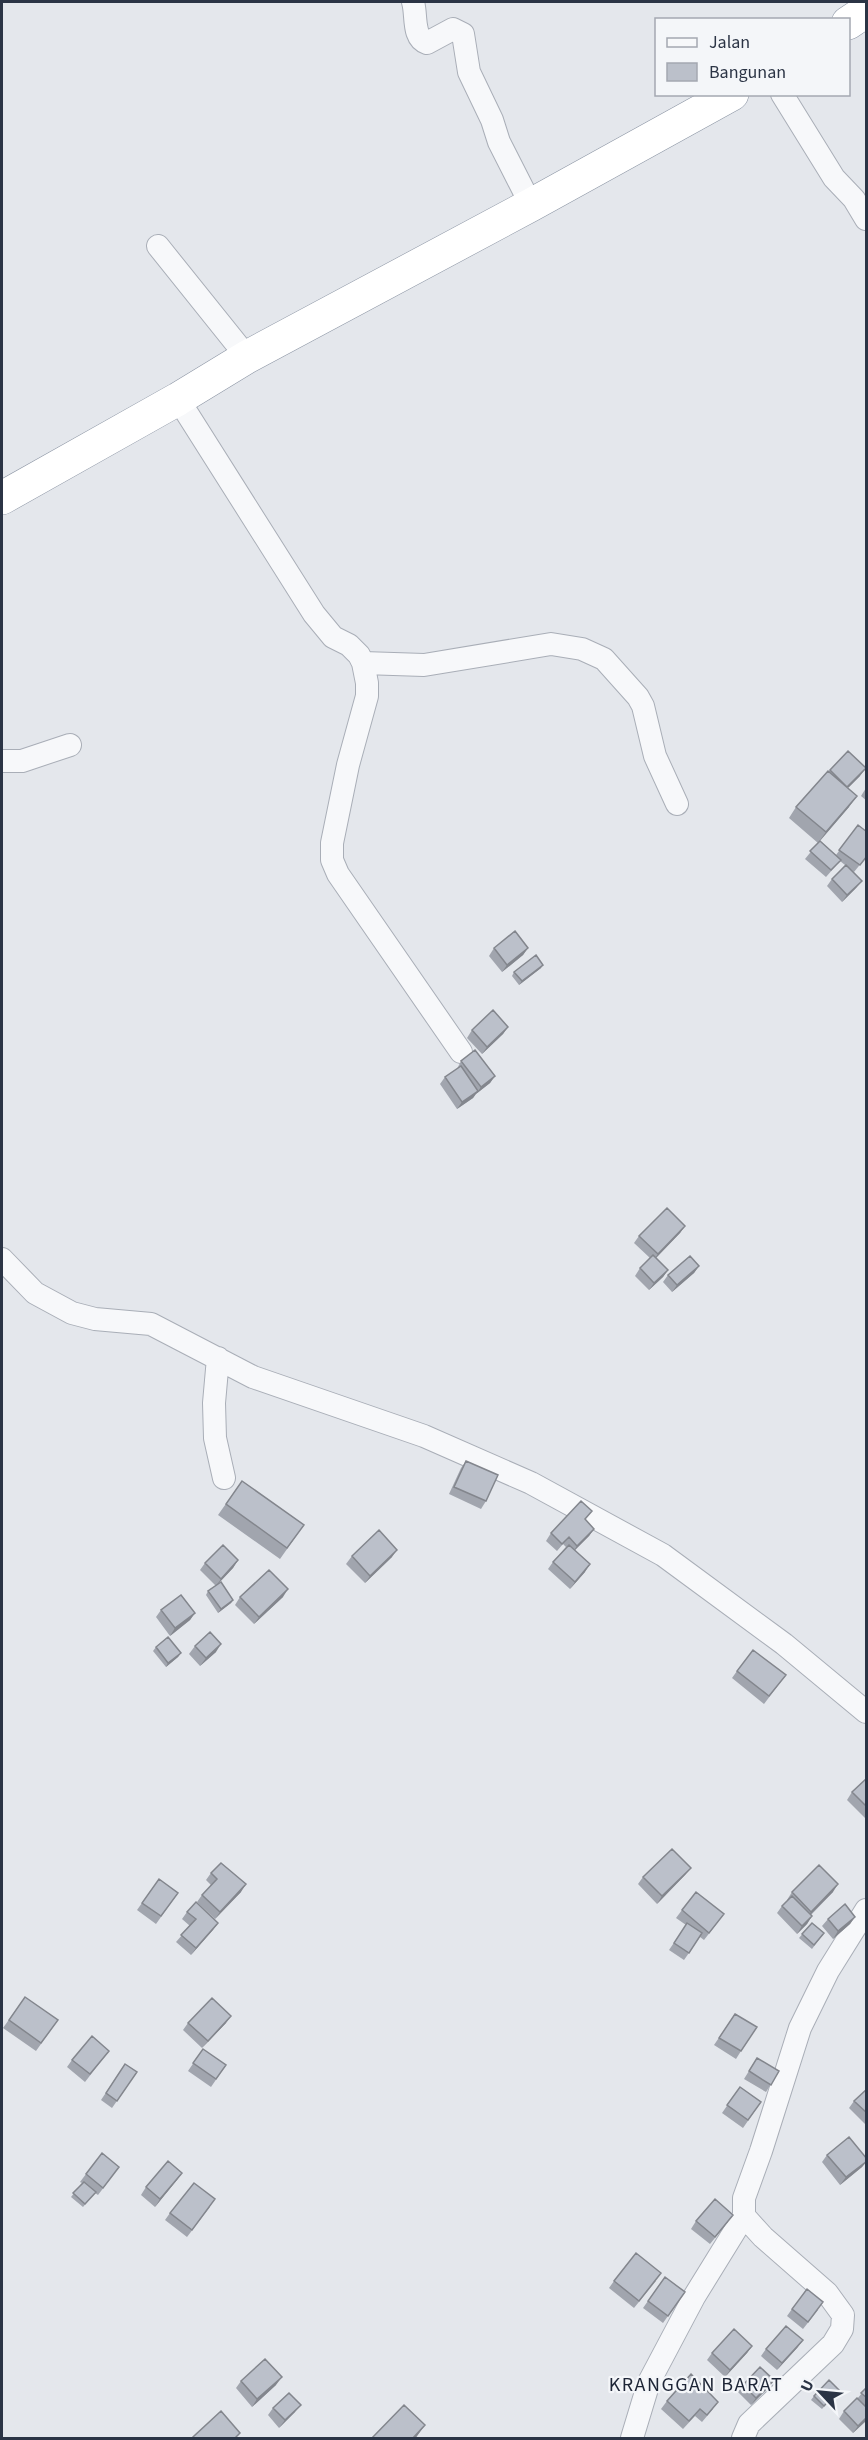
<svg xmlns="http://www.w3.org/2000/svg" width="868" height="2440" font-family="'Source Sans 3',sans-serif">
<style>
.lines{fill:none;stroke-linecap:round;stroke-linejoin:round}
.minor-casing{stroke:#a9aeb7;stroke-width:24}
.highway-casing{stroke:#8b94a3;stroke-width:34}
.minor{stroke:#f7f8fa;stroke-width:22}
.highway{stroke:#fff;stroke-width:33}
.wall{fill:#a1a5ae}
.shaded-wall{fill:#83868d}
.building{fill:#bbc0ca;stroke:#83868d;stroke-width:1.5}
.labels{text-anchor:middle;stroke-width:4.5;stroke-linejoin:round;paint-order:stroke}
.quarter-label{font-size:20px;letter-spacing:1.5px;fill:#1d2536;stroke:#f4f6f9}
</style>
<rect width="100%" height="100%" fill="#e4e7ec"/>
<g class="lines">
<g class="minor-casing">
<path id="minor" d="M413,2C417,15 412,38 427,43L453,29L463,34L469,72L492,120L499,142L531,205
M782,94L834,178L854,199L866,219
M158,246L247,357
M178,399L314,614L333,637L349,645L359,655L363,663L367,683V696L348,765L332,843V860L338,874L461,1052
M363,663L424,665L551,644L582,649L604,659L638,697L643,706L655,756L677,804
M2,761H22L70,745
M2,1259L35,1293L72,1313L95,1319L151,1324L253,1377L424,1436L531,1483L663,1555L784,1644L866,1712
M218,1358L214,1403L215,1438L224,1478
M632,2438L649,2382L694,2297L744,2216
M743,2438L749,2424L833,2344L842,2329L843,2315L827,2293L763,2237L744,2216V2198L761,2151L800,2028L828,1971L866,1910"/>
</g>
<g class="highway-casing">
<path id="highway" d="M848,23L866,11
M2,498L178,399L247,357L531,205L732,94"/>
</g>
<use href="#minor" class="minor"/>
<use href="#highway" class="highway"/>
</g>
<path class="wall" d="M830,770L860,776L848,788L849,807L820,841L836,855L858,825L867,856L854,872L851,869L862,881L856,888L842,902L827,886L832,879L845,865L840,861L826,877L805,859L818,843L789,818L796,807Z
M866,788H867V801L861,796Z
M494,948H528L523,955L502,972L489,956Z
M541,968L519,985L512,976L514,972Z
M508,1027L503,1034L482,1054L467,1038L472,1030Z
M461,1061L495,1076L490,1083L476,1094L473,1098L457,1109L440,1084L445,1077L457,1069Z
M685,1226L680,1233L656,1258L668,1270L663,1277L649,1290L635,1276L640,1268L650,1258L634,1243L639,1236Z
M699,1266L694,1273L672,1292L663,1282L668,1275Z
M466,1461L486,1501L481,1509L449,1494L461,1468Z
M242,1481L304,1525L280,1559L218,1515Z
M586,1520L594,1529L589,1536L575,1550L585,1572L570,1589L548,1569L553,1562L566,1547L563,1544L557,1551L546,1541L551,1533Z
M352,1556L392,1557L365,1583L346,1564Z
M238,1560L233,1568L217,1585L233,1600L231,1603L218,1613L206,1595L208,1591L216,1586L200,1570L205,1563Z
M240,1597H283L254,1624L235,1605Z
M161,1610L195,1613L190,1620L170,1636L156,1617Z
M195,1646L216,1652L200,1666L189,1654Z
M156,1647L181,1653L178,1657L166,1667L153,1651Z
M737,1671L786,1675L764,1704L732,1678Z
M867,1778V1817L865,1818L847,1800L852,1792Z
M691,1868L685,1875L657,1904L638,1884L643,1877Z
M211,1873L241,1892L215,1919L197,1902L202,1895L211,1885L206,1880Z
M159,1879L178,1893L156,1924L137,1910Z
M792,1892H833L811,1915L812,1916L807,1924L797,1934L777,1913L782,1906L788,1900H787Z
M682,1910L718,1922L704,1940L700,1937L684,1960L669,1950L686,1925L676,1918Z
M187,1912L218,1923L191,1955L176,1942L190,1926L182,1919Z
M855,1917L850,1924L833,1939L822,1926L828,1919Z
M812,1923L824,1933L812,1949L799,1938Z
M25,1997L58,2020L36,2051L3,2028Z
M735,2014L741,2051L736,2059L714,2045Z
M188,2023H226L202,2048L183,2030Z
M203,2049L226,2065L211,2087L188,2071Z
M109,2051L85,2082L67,2067L72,2060Z
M757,2058L779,2071L766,2092L744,2079Z
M125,2064L137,2072L112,2108L101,2100Z
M740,2087L761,2102L743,2128L722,2113Z
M867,2089V2126L849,2108L854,2101Z
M827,2155L867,2159V2161L862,2167L840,2185L822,2162Z
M182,2173L155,2207L141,2195L146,2187Z
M86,2174H114L98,2195L95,2193L83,2207L71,2197L82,2183L80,2182Z
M210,2207L187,2237L165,2220L170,2213Z
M696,2221L728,2222L710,2244L691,2229Z
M665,2277L685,2292L663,2323L643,2308Z
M614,2281H656L634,2308L609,2288Z
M792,2309L818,2310L803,2329L787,2316Z
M803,2340L797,2348L777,2370L761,2356L766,2349Z
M752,2346L747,2353L725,2377L707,2360L712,2353Z
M774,2380L769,2387L751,2405L738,2392L743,2385Z
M241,2381L276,2385L252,2407L236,2388Z
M867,2387V2420L853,2433L839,2419L844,2411L857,2399Z
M836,2393L822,2409L811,2400L814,2396Z
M667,2401L713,2409L702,2422L695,2416L683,2429L661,2409Z
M273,2408L295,2412L279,2428L268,2415Z"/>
<path class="shaded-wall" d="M866,768L860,776L842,794L847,787Z
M857,796L849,807L818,843L826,832Z
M862,881L856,888L842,902L847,895Z
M528,948L523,955L502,972L507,965Z
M543,965L541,968L519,985L522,981Z
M508,1027L503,1034L482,1054L487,1047Z
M495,1076L490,1083L476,1094L481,1087Z
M478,1091L473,1098L457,1109L462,1102Z
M685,1226L680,1233L653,1261L658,1254Z
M699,1266L694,1273L672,1292L677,1285Z
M668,1270L663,1277L649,1290L654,1283Z
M594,1529L589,1536L572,1553L577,1546Z
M397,1550L392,1557L365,1583L370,1576Z
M238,1560L233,1568L216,1586L221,1579Z
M590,1564L585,1572L570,1589L575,1582Z
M288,1589L283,1597L254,1624L259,1617Z
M233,1600L231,1603L218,1613L221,1609Z
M195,1613L190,1620L170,1636L175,1628Z
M221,1644L216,1652L200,1666L206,1658Z
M181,1653L178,1657L166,1667L168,1663Z
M691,1868L685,1875L657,1904L662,1896Z
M246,1884L241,1892L215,1919L220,1912Z
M838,1884L833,1892L806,1919L811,1912Z
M812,1916L807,1924L797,1934L802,1926Z
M855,1917L850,1924L833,1939L838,1931Z
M218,1923L213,1930L191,1955L196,1948Z
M231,2016L226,2023L202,2048L208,2041Z
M867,2161L862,2167L840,2185L846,2177Z
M182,2173L177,2180L155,2207L160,2199Z
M803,2340L797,2348L777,2370L782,2363Z
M752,2346L747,2353L725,2377L730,2370Z
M282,2377L276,2385L252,2407L257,2399Z
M774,2380L769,2387L751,2405L756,2398Z
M301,2405L295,2412L279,2428L285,2420Z
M867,2417V2420L853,2433L858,2426Z
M425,2425L415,2439H412Z"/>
<path class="building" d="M848,751L866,768L847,787L830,770Z
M828,771L857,796L826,832L796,807Z
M858,825L867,832V856L860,865L839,850Z
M820,841L841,860L831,870L810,851Z
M846,865L862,881L847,895L832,879Z
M515,931L528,948L507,965L494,948Z
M536,955L543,965L522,981L514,972Z
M493,1010L508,1027L487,1047L472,1030Z
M475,1050L495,1076L481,1087L461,1061Z
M461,1066L478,1091L462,1102L445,1077Z
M667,1208L685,1226L658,1254L639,1236Z
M653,1255L668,1270L654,1283L640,1268Z
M690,1256L699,1266L677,1285L668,1275Z
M466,1461L498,1475L486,1501L454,1487Z
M242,1481L304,1525L287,1548L226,1504Z
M581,1501L592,1511L585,1519L594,1529L577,1546L569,1537L562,1544L551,1533Z
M379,1530L397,1550L370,1576L352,1556Z
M223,1545L238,1560L221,1579L205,1563Z
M569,1545L590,1564L575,1582L553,1562Z
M269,1570L288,1589L259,1617L240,1597Z
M221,1582L233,1600L221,1609L208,1591Z
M181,1595L195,1613L175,1628L161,1610Z
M210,1632L221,1644L206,1658L195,1646Z
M168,1637L181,1653L168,1663L156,1647Z
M753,1650L786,1675L769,1696L737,1671Z
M867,1778V1807L852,1792Z
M672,1849L691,1868L662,1896L643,1877Z
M221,1863L246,1884L220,1912L202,1895L217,1879L211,1873Z
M819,1865L838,1884L811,1912L792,1892Z
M159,1879L178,1893L161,1916L142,1903Z
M696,1892L724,1914L709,1933L682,1910Z
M792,1896L812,1916L802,1926L782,1906Z
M196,1902L218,1923L196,1948L181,1935L196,1919L187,1912Z
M845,1904L855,1917L838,1931L828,1919Z
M687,1923L702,1933L689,1953L674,1943Z
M812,1923L824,1933L814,1945L802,1934Z
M25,1997L58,2020L41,2043L9,2020Z
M212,1998L231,2016L208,2041L188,2023Z
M735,2014L757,2027L741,2051L719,2038Z
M92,2036L109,2051L90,2074L72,2060Z
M203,2049L226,2065L216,2079L193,2063Z
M757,2058L779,2071L771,2085L749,2071Z
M125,2064L137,2072L117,2101L106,2093Z
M740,2087L761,2102L748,2120L727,2105Z
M867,2089V2113L854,2101Z
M849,2137L867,2159V2161L846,2177L827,2155Z
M102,2153L119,2167L103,2188L86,2174Z
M168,2161L182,2173L160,2199L146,2187Z
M84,2182L96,2192L85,2204L73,2193Z
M194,2183L215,2199L192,2230L170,2213Z
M715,2199L733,2215L715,2237L696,2221Z
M636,2253L661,2273L639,2301L614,2281Z
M665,2277L685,2292L668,2316L648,2301Z
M807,2289L823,2302L808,2322L792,2309Z
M786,2326L803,2340L782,2363L766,2349Z
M734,2329L752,2346L730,2370L712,2353Z
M265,2359L282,2377L257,2399L241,2381Z
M760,2367L774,2380L756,2398L743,2385Z
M691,2374L718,2402L707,2415L700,2409L689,2421L667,2401Z
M829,2380L839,2390L824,2406L814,2396Z
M867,2387V2398L861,2393Z
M289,2393L301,2405L285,2420L273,2408Z
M857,2398L867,2408V2417L858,2426L844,2411Z
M404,2405L425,2425L412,2439H371Z
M221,2411L240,2433L234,2439H194L193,2437Z"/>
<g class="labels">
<g class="quarter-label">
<text x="696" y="2391">KRANGGAN BARAT</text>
</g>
</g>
<rect width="868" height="2440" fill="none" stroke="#2b3445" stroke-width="6"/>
<rect x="655" y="18" width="195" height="78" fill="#f4f6f9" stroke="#a4a8b1" stroke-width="1.5"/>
<rect x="667" y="38" width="30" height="9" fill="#f7f8fa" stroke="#a4a8b1" stroke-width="1.5"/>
<text x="709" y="48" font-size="18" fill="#2b3445">Jalan</text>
<rect x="667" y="63" width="30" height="18" fill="#bbc0ca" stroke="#a4a8b1" stroke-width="1.5"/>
<text x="709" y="78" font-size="18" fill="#2b3445">Bangunan</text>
<g transform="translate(820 2392) rotate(296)" stroke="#f4f6f9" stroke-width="4.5" paint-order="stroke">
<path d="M0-4.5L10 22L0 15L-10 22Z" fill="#2b3445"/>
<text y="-9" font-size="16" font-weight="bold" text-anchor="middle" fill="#2b3445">U</text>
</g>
</svg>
